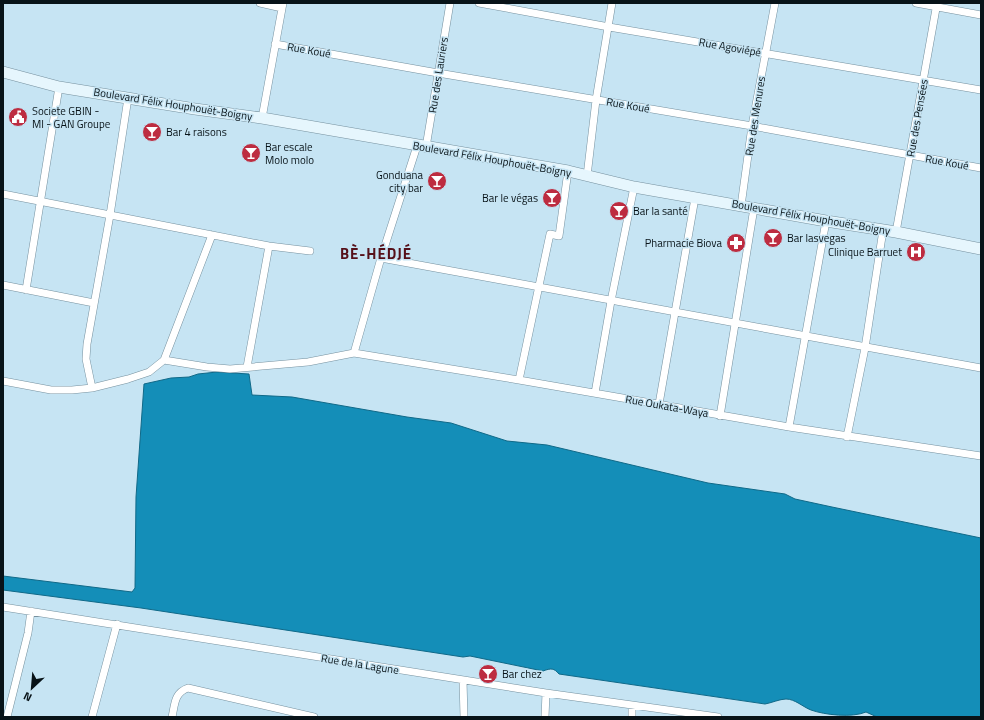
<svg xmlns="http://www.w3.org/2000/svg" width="984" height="720" font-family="'Titillium Web',sans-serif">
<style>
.water{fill:#148eb8;stroke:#106988}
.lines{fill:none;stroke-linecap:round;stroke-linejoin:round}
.street-casing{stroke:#76919f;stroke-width:8}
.secondary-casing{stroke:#76919f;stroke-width:12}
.street{stroke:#fff;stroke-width:7}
.secondary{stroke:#e6f6fd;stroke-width:11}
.labels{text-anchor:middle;stroke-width:3;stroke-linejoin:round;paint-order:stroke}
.street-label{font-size:11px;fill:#081318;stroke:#c6e4f3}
.poi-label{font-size:11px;fill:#081318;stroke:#c6e4f3;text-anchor:start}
.district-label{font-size:15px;font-weight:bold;letter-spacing:1px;fill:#551019;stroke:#c6e4f3}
</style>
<rect width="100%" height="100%" fill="#c6e4f3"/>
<path class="water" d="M217,372L249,374L252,395L292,397L407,417L451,423L507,441L547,445L708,483L785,494L795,499L832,507L981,538V717H877L866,712C852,718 825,715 811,710C803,707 795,699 786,699C780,699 771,703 765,704L559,674C554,668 551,668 543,671L470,656L463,657L141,608L3,590V576L132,592L135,588L136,497L144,384L171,378L189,377L198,374Z"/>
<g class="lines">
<g class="street-casing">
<path id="street" d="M260,3L282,8
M479,3L609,27L981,90
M916,3L981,15
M275,44L438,73L752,126L981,168
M262,118L283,3
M426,147L450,3
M587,176L596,100L612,3
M3,194L269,246L310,251
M741,206L752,126L775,3
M896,232L937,3
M381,258L981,368
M3,285L94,303
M26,290L59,87
M354,353L381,258L417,146
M164,360L212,235
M247,367L269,246
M519,380L550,234L559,236L568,171
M3,381L51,390H72L92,388L128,379L149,372L164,360L207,367L230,369L308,362L354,353L519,380L789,427L981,456
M92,388L86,359L87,344L110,215L128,98
M595,393L611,301L634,187
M659,404L695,198
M720,416L754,208
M789,427L826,221
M847,437L865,348L883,230
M3,607L546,693L718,717
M463,680L464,717
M7,717L28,633L31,611
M92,717L117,624
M172,717C175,704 174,693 188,688L314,717
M545,717L546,693
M632,717V706"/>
</g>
<g class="secondary-casing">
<path id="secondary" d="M3,72L59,87L195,109L262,118L568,171L634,187L826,221L896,232L981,249"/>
</g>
<use href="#street" class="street"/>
<use href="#secondary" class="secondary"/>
</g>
<defs>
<g id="civic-disc" transform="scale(1)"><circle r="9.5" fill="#bd2c40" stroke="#c6e4f3"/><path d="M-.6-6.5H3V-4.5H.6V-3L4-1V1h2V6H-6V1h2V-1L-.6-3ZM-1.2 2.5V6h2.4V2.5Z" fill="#fff"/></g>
<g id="bar-disc" transform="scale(1)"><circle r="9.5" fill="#bd2c40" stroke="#c6e4f3"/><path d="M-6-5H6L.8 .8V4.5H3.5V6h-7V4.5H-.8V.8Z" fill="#fff"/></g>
<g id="pharmacy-disc" transform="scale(1)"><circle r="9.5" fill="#bd2c40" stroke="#c6e4f3"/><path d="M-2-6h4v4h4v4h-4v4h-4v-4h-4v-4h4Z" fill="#fff"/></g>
<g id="hospital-disc" transform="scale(1)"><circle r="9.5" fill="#bd2c40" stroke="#c6e4f3"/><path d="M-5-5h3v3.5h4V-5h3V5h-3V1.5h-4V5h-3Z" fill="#fff"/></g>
</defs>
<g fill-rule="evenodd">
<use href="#civic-disc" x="18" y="117"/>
<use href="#bar-disc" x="152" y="132"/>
<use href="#bar-disc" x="251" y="153"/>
<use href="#bar-disc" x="437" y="181"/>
<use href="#bar-disc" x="552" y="198"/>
<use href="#bar-disc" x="619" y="211"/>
<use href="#bar-disc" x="773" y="238"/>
<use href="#pharmacy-disc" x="736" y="243"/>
<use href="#hospital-disc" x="916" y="252"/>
<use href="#bar-disc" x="488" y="674"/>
</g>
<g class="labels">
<g class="street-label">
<text transform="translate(730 47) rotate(10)" y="4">Rue Agoviépé</text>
<text transform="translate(309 50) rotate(10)" y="4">Rue Koué</text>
<text transform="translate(438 75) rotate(-81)" y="4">Rue des Lauriers</text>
<text transform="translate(173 104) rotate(9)" y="4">Boulevard Félix Houphouët-Boigny</text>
<text transform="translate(628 105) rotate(10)" y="4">Rue Koué</text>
<text transform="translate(755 116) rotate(-81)" y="4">Rue des Menures</text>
<text transform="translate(917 118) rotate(-80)" y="4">Rue des Pensées</text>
<text transform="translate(492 159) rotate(10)" y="4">Boulevard Félix Houphouët-Boigny</text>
<text transform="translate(947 162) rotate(10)" y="4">Rue Koué</text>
<text transform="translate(811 217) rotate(10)" y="4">Boulevard Félix Houphouët-Boigny</text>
<text transform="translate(667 406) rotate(10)" y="4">Rue Oukata-Waya</text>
<text transform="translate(360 664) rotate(9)" y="4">Rue de la Lagune</text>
</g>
<g class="poi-label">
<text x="32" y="115">Societe GBIN -<tspan x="32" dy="13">MI - GAN Groupe</tspan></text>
<text x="166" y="136">Bar 4 raisons</text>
<text x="265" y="151">Bar escale<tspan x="265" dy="13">Molo molo</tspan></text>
<text x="423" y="179" text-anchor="end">Gonduana<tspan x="423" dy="13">city bar</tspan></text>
<text x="538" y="202" text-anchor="end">Bar le végas</text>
<text x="633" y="215">Bar la santé</text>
<text x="787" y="242">Bar lasvegas</text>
<text x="722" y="247" text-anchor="end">Pharmacie Biova</text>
<text x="902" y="256" text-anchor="end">Clinique Barruet</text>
<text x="502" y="678">Bar chez</text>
</g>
<g class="district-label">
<text x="376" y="259">BÈ-HÉDJÉ</text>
</g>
</g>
<rect width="984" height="720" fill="none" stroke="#081318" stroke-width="8"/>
<g transform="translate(32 688) rotate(206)" stroke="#c6e4f3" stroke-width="3" paint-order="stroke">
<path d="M0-3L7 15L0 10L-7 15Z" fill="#081318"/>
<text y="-6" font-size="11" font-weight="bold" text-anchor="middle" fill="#081318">N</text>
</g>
</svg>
